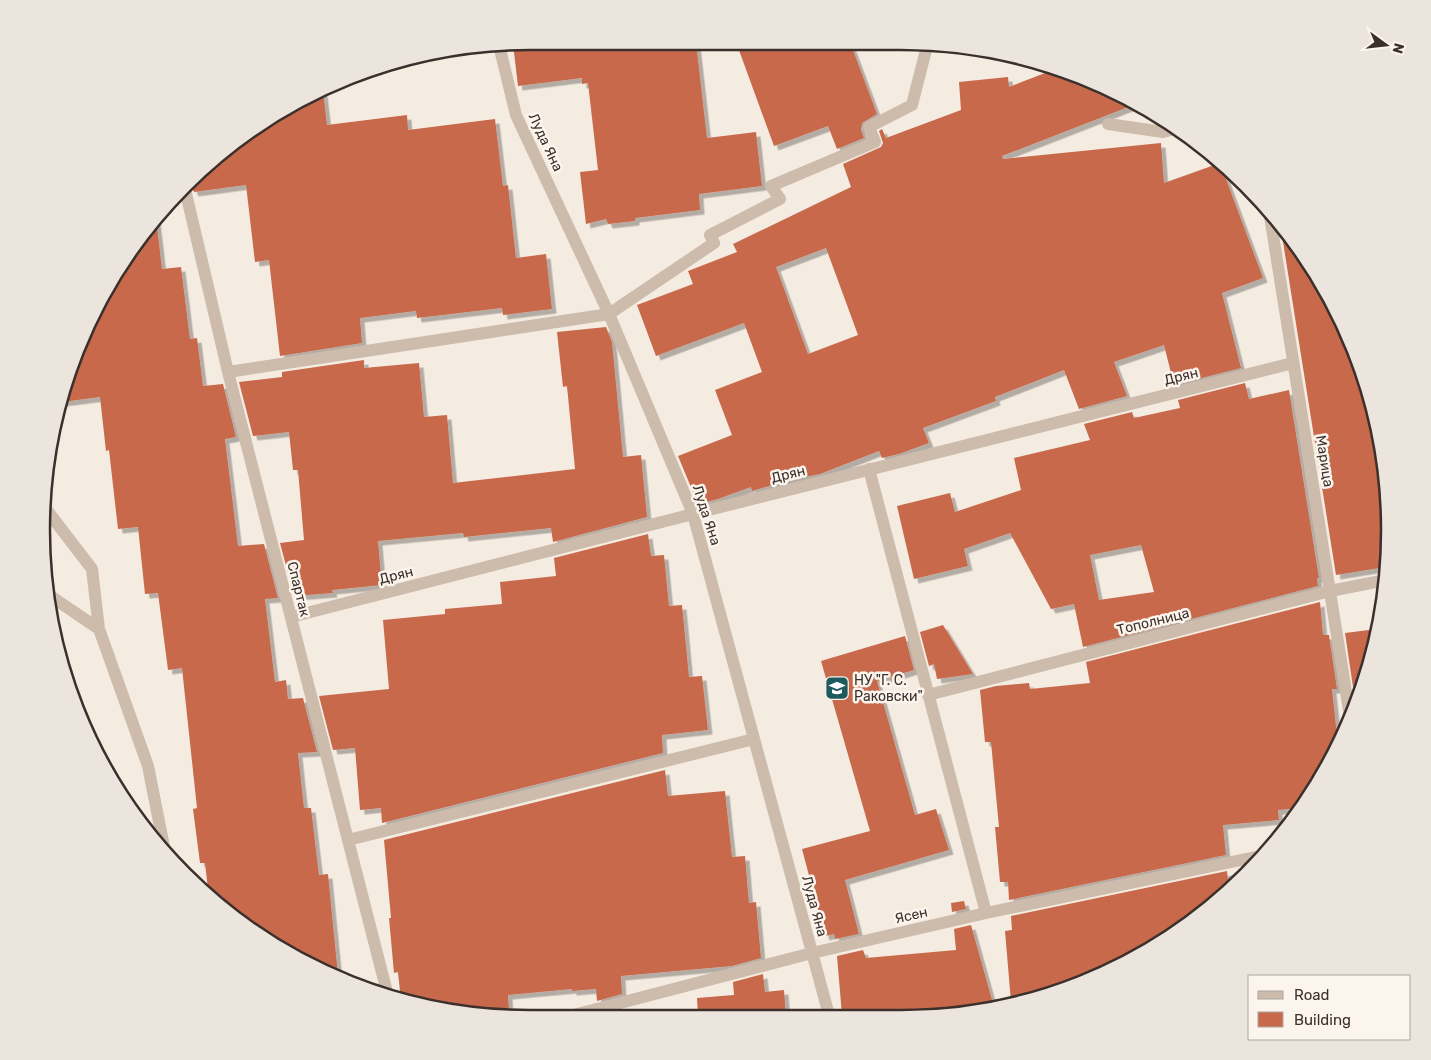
<svg xmlns="http://www.w3.org/2000/svg" width="1431" height="1060" font-family="Rubik,sans-serif">
<style>
.building{fill:#c8694b;fill-rule:evenodd;filter:url(#shadow)}
.lines{fill:none;stroke-linecap:round;stroke-linejoin:round}
.minor{stroke:#cdbbac;stroke-width:12}
.labels{text-anchor:middle;stroke-width:5;stroke-linejoin:round;paint-order:stroke}
.street-label{font-size:14px;fill:#3b302b;stroke:#fbf5ee}
.poi-label{font-size:14px;fill:#3b302b;stroke:#fbf5ee;text-anchor:start}
.rim{fill:none;stroke:#3b302b;stroke-width:2.5}
</style>
<defs>
<filter id="shadow"><feDropShadow dx="4.5" dy="4.5" stdDeviation="0" flood-color="#0004"/></filter>
</defs>
<rect width="100%" height="100%" fill="#f4ebe1"/>
<path class="building" d="M530,41L696,42L707,138L756,132L762,186L699,194L700,210L635,218V221L608,224L606,219L586,224L580,172L598,170L588,83L582,84V78L518,86L513,44Z
M736,42H850L877,114L862,123L861,130L864,138L837,149L828,126L774,146Z
M1058,68L1088,79L1136,104L1002,156L1003,159L1161,143L1164,183L1220,163L1263,278L1222,293L1241,368L1174,385L1164,345L1114,362L1127,396L1079,409L1064,370L995,397L996,401L923,428L929,443L899,454L882,458L879,451L820,474L805,477V476L752,491L751,487L718,499L698,504L678,456L732,435L715,390L762,372L744,323L656,356L637,305L693,284L688,271L737,252L733,244L851,187L843,164L881,147L883,143L879,131L882,129L886,138L961,110L959,82L1008,77L1009,87ZM826,248L858,335L808,354L776,267Z
M323,91L327,125L407,115L408,130L495,119L503,186L508,185L516,258L546,254L552,309L503,315L502,308L417,318L416,311L360,318L362,343L280,356L269,260L255,262L246,185L194,192L191,184L285,107Z
M156,218L162,269L181,267L190,339L197,338L203,386L223,384L236,437L225,439L238,546L264,544L278,598L265,599L275,682L286,680L288,699L303,698L317,752L298,753L304,808H311L319,875L328,874L338,975L286,953L209,898L205,863H200L193,809L197,808L182,668L168,670L158,593L145,594L138,527L118,529L109,450L106,451L100,397L62,402L92,314Z
M1280,223L1289,233L1339,314L1373,404L1383,465L1377,466L1387,537L1386,567L1336,575Z
M606,327L612,342L623,457L641,455L647,517L553,542L551,528L464,537L463,533L378,541L382,585L332,590L333,593L294,596L280,543L304,540L298,470H293L289,432L253,436L239,382L282,377V372L364,360V368L419,363L424,417L447,415L453,483L575,469L567,386L563,387L557,332Z
M1245,383L1249,399L1289,390L1319,578H1317L1318,586L1083,647L1074,604L1051,609L1010,533L964,549L968,566L914,579L897,506L950,493L955,512L1021,490L1014,458L1090,440L1084,424L1132,412L1134,418L1180,408L1178,400ZM1141,545L1154,592L1099,600L1090,555Z
M648,534L651,556L664,555L669,606L682,605L689,677L702,676L708,730L662,735L663,753L382,823L381,808L360,810L355,748L333,750L319,696L389,689L383,620L445,614V609L502,604L500,582L556,576L554,558Z
M1320,602L1323,635H1329L1337,689H1332L1338,745L1324,775L1300,808L1278,810L1279,820L1223,825L1226,855L1009,900L1008,882H1000L995,827H999L991,742H985L980,690L996,686L1029,683L1030,689L1090,683L1086,662Z
M943,625L973,674L937,679L934,664L929,666L920,632Z
M1377,629L1364,686L1353,687L1345,633Z
M905,636L914,670L877,681L915,815L936,809L949,850L845,880L859,934L835,939L834,934L825,936L802,849L870,831L821,661Z
M665,770L668,796L725,791L732,857L745,856L749,903L756,902L761,958L732,966L621,976L622,994L597,1001L596,989L572,991V989L508,995L509,1010L475,1014L401,1001L398,972L394,973L389,918H391L384,840Z
M1227,871L1229,889L1198,918L1088,982L1011,1002L1005,931L1012,930L1011,916Z
M964,901L966,909L952,912L951,903Z
M971,925L994,1007L965,1015H842L837,956L863,950L866,958L956,950L954,929Z
M763,974L765,992L784,990L786,1016H698L697,998L734,995L733,982Z
M624,1010L625,1017H598Z"/>
<g class="lines">
<path class="minor" d="M499,45L516,115L609,314L693,514L829,1015
M1108,124L1163,132L1178,128
M185,189L228,372L388,996
M1269,210L1350,717
M228,372L609,314L714,243L710,235L780,199L771,186L875,142L869,127L912,105L928,42
M869,469L986,913
M46,509L92,569L99,629L148,766L165,852
M49,595L99,629
M291,617L693,514L1293,363
M928,695L1330,591L1386,580
M348,840L754,739
M566,1017L812,953L986,913L1265,855"/>
</g>
<defs>
<g id="school-square" transform="scale(1.25)"><rect x="-9" y="-9" width="18" height="18" rx="4" fill="#1f5a5e" stroke="#fbf5ee"/><path d="M0-5L7-2L0 1L-7-2ZM-4 1L0 2.5L4 1V4Q0 6-4 4Z" fill="#fff"/></g>
</defs>
<g fill-rule="evenodd">
<use href="#school-square" x="837" y="688"/>
</g>
<g class="labels">
<g class="street-label">
<text transform="translate(546 142) rotate(65)" y="5">Луда Яна</text>
<text transform="translate(1181 376) rotate(-14)" y="5">Дрян</text>
<text transform="translate(1325 461) rotate(81)" y="5">Марица</text>
<text transform="translate(788 474) rotate(-14)" y="5">Дрян</text>
<text transform="translate(707 515) rotate(72)" y="5">Луда Яна</text>
<text transform="translate(396 575) rotate(-14)" y="5">Дрян</text>
<text transform="translate(299 589) rotate(76)" y="5">Спартак</text>
<text transform="translate(1153 621) rotate(-14)" y="5">Тополница</text>
<text transform="translate(815 906) rotate(75)" y="5">Луда Яна</text>
<text transform="translate(911 915) rotate(-13)" y="5">Ясен</text>
</g>
<g class="poi-label">
<text x="854" y="685">НУ "Г. С.<tspan x="854" dy="16">Раковски"</tspan></text>
</g>
</g>
<path d="M0 0H1431V1060H0ZM530 50H901A480 480 0 0 1 1381 530V530A480 480 0 0 1 901 1010H530A480 480 0 0 1 50 530V530A480 480 0 0 1 530 50Z" fill="#ece5de" fill-rule="evenodd"/>
<path class="rim" d="M530 50H901A480 480 0 0 1 1381 530V530A480 480 0 0 1 901 1010H530A480 480 0 0 1 50 530V530A480 480 0 0 1 530 50Z"/>
<rect x="1248" y="975" width="162" height="65" fill="#fbf5ee" stroke="#aea6a0"/>
<rect x="1258" y="991" width="25" height="8" fill="#cdbbac" stroke="#aea6a0"/>
<text x="1294" y="1000" font-size="15" fill="#3b302b">Road</text>
<rect x="1258" y="1012" width="25" height="15" fill="#c8694b" stroke="#aea6a0"/>
<text x="1294" y="1025" font-size="15" fill="#3b302b">Building</text>
<g transform="translate(1386 45) rotate(105)" stroke="#fbf5ee" stroke-width="4" paint-order="stroke">
<path d="M0-4L9 19L0 12L-9 19Z" fill="#3b302b"/>
<text y="-8" font-size="14" font-weight="bold" text-anchor="middle" fill="#3b302b">N</text>
</g>
</svg>
